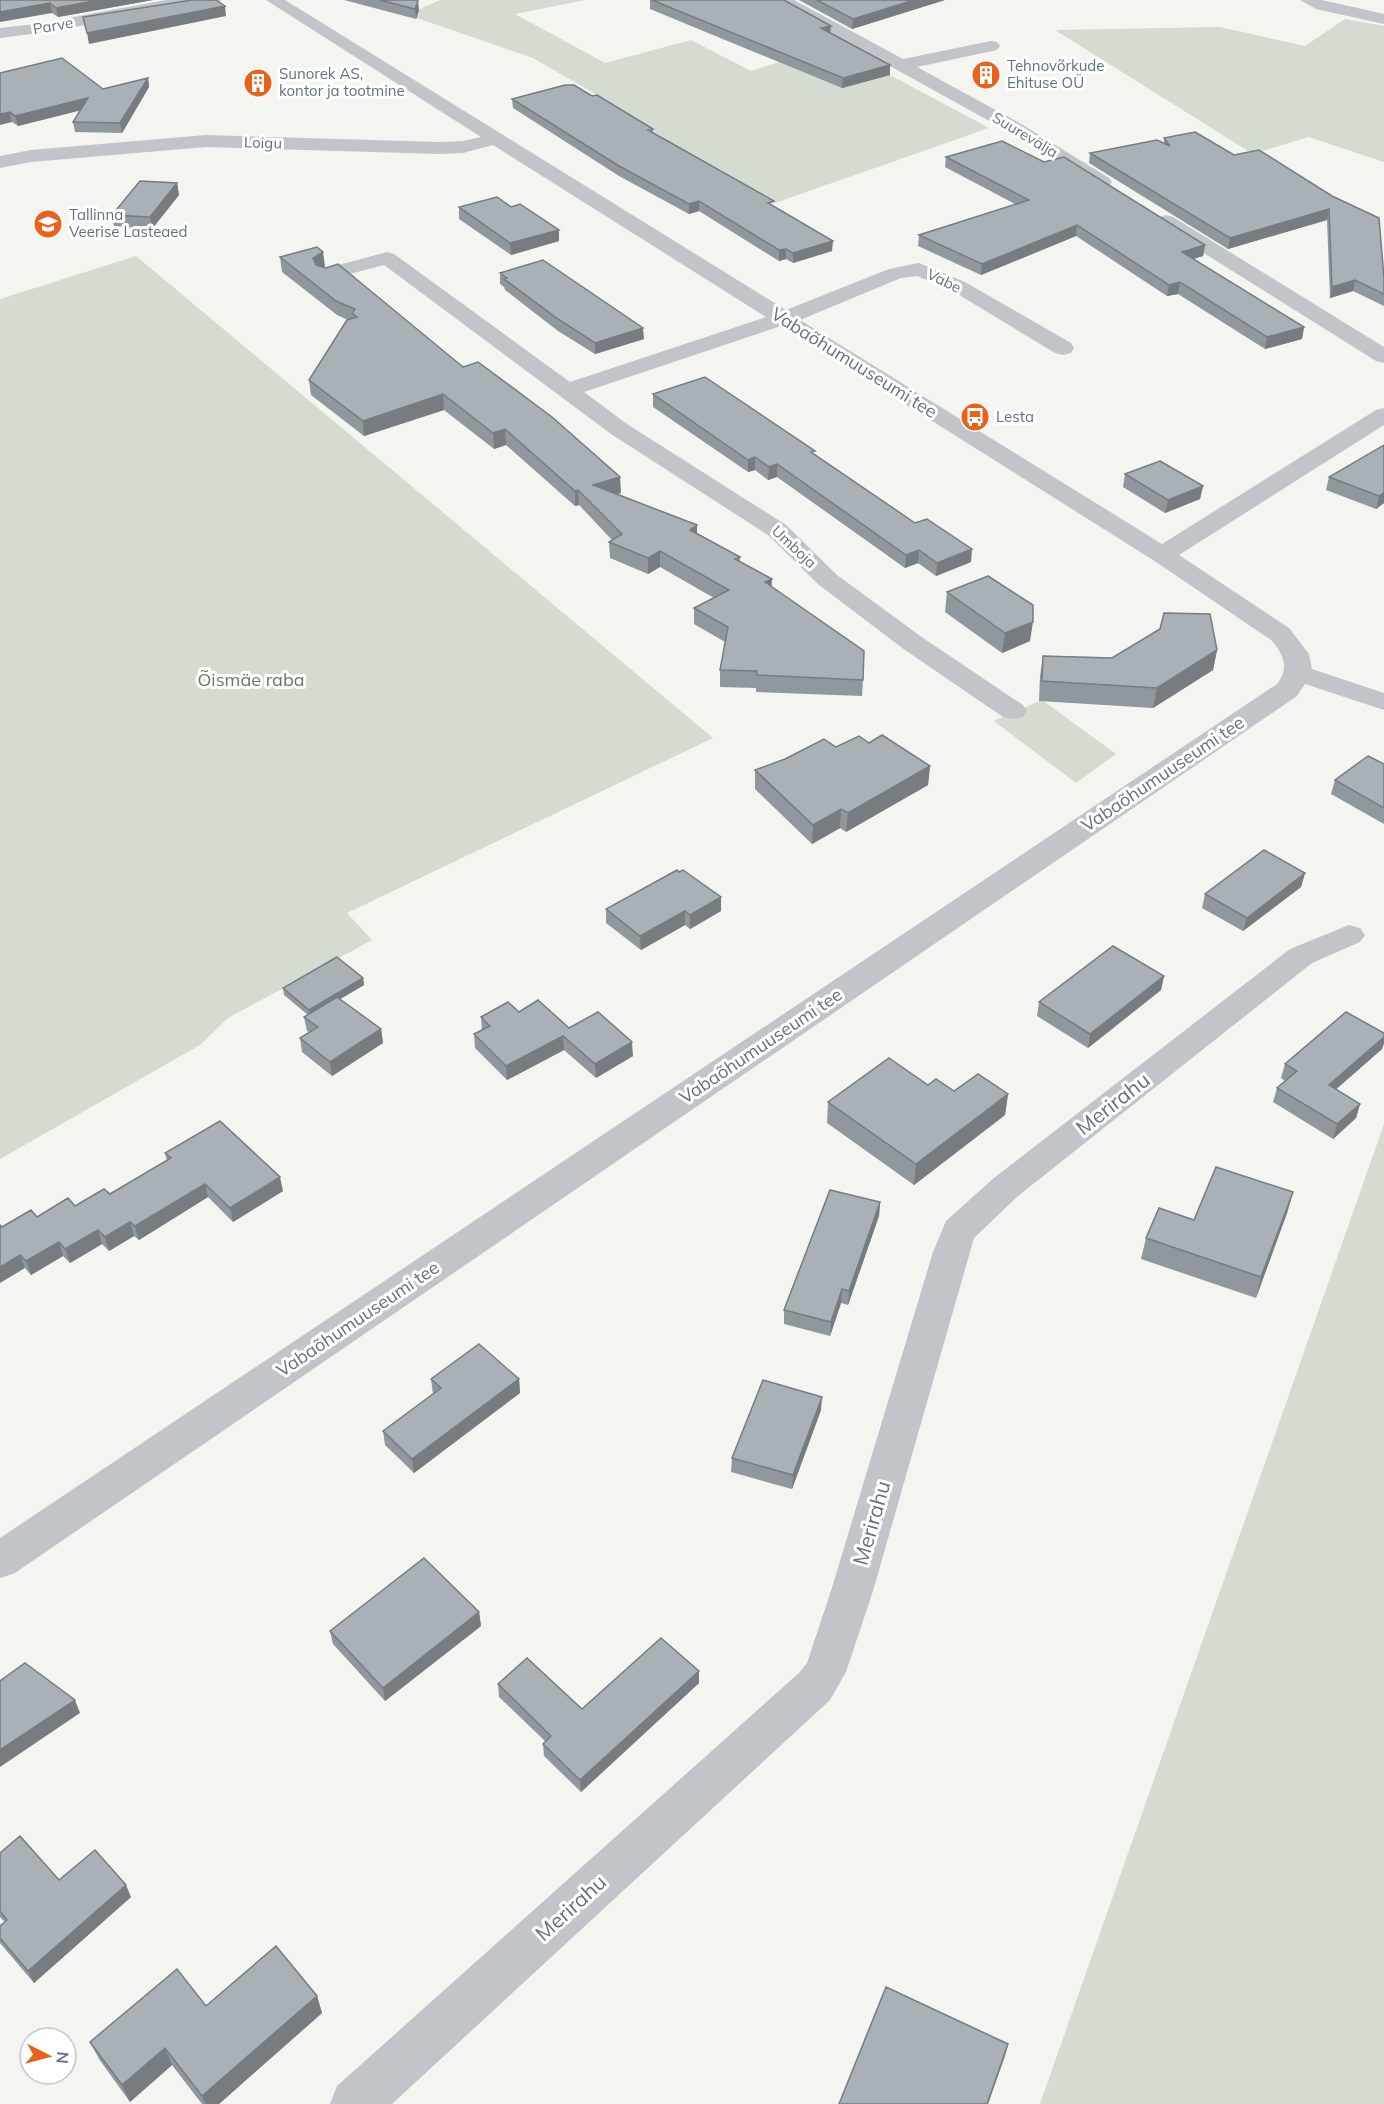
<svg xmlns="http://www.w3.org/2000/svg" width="1384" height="2104" font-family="Mulish,sans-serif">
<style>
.green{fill:#d4dbd1}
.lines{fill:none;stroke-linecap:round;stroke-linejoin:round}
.minor{fill:#c1c4c8;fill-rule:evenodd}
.wall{fill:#91989d}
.shaded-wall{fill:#767c80}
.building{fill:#a9b1b7;stroke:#767c80;stroke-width:1.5}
.labels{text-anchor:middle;stroke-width:6;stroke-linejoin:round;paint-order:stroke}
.far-street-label{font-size:15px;fill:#627182;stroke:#fff}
.far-poi-label{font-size:15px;fill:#627182;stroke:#fff;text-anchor:start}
.street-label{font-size:18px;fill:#627182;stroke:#fff}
.park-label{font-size:18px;fill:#637961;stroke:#fff}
.near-street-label{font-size:21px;fill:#627182;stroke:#fff}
</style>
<rect width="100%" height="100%" fill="#f4f4f0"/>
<path class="green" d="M440,0H585L515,14L605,63L691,40L751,71L834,45L989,128L772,204L696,159L609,102L533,58L414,17L420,9Z
M1345,19L1384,26V162L1309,137L1253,154L1055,30L1220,27L1305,46Z
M136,256L713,738L347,913L372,940L228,1018L200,1045L0,1159V299Z
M1042,700L1116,754L1076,783L994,721Z
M1384,1124V2104H1040Z"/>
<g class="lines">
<path class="minor" d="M166,0H221L213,5C141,12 72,30 0,38V28L35,24Z
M266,0H285L786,310L889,269L919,263L965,282L1071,343L1074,348L1071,353L1063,355L1055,353L951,290L917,276L901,278L800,320L1162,544L1376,410L1384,408V425L1179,555L1289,628L1309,654L1312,669L1384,693V710L1305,684L1297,696L15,1573L0,1578V1538L1277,684C1290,668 1283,653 1271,640L1153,560L781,326L584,392L627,424L786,525L837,575L923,638L1023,705L1027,711L1023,717L1013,719L1003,717L905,650L819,585L768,535L611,434L384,265L327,280L320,278L317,274L320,270L387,252L394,254L570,382L766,317L493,145L463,153L440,154L206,147L31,162L0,168V156L31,150L206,135L440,142L463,141L481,137Z
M774,0H794L903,59L991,41L997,42L1000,46L997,50L917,67L1023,125L1109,178L1112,182L1109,186H1095L1011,133L776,3Z
M1300,0H1322L1384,14V24L1316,9Z
M1166,215L1173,217L1384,347V363L1376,361L1159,225L1156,221L1159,217Z
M1349,925L1360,928L1365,935L1360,942L1312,963L1018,1196L974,1238L873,1591L846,1672L830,1700L392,2104H330L337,2086L800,1672L807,1663L831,1591L933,1252L946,1221L994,1178L1290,949Z"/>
</g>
<path class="wall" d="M0,0H153L58,17L52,13Z
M344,0H417L419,10L416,19Z
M650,0H784L830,33L890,65V75L842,88L650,9Z
M799,0H945L852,29Z
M0,73L103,89L148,78L149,87L122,133L75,132L73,122L80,110L18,126L12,122Z
M592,96L653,129V133L773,206L832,251L793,263L786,259L779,261L699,211L689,214L619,176L513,108L512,99Z
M1164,138L1234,155L1332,196L1384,278V306L1353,291L1330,298L1327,220L1228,249L1089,163L1090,153L1164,143Z
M946,157L1205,245L1203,256L1193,259L1304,327L1302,339L1265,349L1178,294L1167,296L1076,236L981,275L918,246L919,235L1015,204L945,167Z
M177,183L179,195L152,229L114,226L112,215Z
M459,207H511L559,230V241L511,255L459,219Z
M280,257L325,266L324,267L463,367L621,493L616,494L697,525V533L740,557V562L772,587L863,680L862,696L756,692V688L720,687V670L725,642L694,624V608L714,598L660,567L648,574L610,558L609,542L612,540L579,505L575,506L506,445L494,449L444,410L364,436L311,395L309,380L348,320L337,315L282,272Z
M500,273L644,339L595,354L558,331L505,290L504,287L500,284Z
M653,394L814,454L971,562L936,576L918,563L905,568L777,477L768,480L755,470L748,472L653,407Z
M1384,445V503L1376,509L1326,490L1329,477Z
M1125,474L1203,486L1200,499L1165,513L1123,487Z
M947,592L1030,641L1002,653L945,612Z
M1217,650L1213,670L1153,708L1039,701L1040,676L1043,656L1112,658Z
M869,743L930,766L928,785L846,832L840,828L812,844L755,789V770L836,747Z
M1384,764V824L1331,794L1335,780Z
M1305,873L1301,887L1243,931L1202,908L1205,894Z
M721,897V911L690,929L685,925L641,950L606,923V909Z
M1164,976L1161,990L1088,1048L1037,1016L1039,1002Z
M363,978L364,985L340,999L381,1029L383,1043L332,1076L302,1052L300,1038L309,1032L307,1031L304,1017L308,1015L284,995L283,988Z
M519,1012L569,1028L633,1056L596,1078L564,1050L507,1080L475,1048L474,1034L482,1030L481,1017Z
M1384,1033V1043L1382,1049L1336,1089L1360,1104L1356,1118L1333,1139L1273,1102L1277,1088L1285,1081L1281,1078L1285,1064Z
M928,1085L954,1091L1008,1094L1005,1115L914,1185L827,1123L828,1102Z
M165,1153L283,1191L233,1222L208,1197L139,1240L134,1236L109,1251L102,1244L70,1263L63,1256L31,1275L25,1268L2,1227L75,1206L110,1194L167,1161Z
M1293,1192L1287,1213L1256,1298L1141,1259L1146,1238L1194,1220Z
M880,1202L879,1216L848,1305L841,1303L830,1336L784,1324V1310Z
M431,1379H519L520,1393L414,1473L385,1445L383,1431L433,1394Z
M821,1410L792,1489L731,1472L732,1458Z
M479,1612L481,1626L385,1701L333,1644L330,1631Z
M699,1683L581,1792L544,1756L543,1744L546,1742L499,1697L498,1684L582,1709Z
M0,1853L59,1880L131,1897L34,1983L0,1943V1926L5,1922L0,1917Z
M317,1996L322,2013L219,2104H202L172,2065L130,2102L99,2059L90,2042L206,2006Z"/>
<path class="shaded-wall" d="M99,0H153L58,17L56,8Z
M914,0H945L852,29L853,19Z
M418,1L419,10L416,19L415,9Z
M50,3L52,13L0,22V12Z
M225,6L226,16L89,44L87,33Z
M831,26L830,35L821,28Z
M890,65V75L842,88L843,78Z
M148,78L149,87L122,133L120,123Z
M88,98L90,108L18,126L15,116Z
M10,112L12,122L0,125V114Z
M177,183L179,195L152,229L150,217Z
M699,201V211L689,214V204Z
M1329,209L1327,220L1228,249L1230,238Z
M1077,225L1076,236L981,275L982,264Z
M559,230V241L511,255L510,243Z
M833,241L832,251L793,263V253Z
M1205,245L1203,256L1180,263L1182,252Z
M786,249V259L779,261V250Z
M323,252L325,266L315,273L313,258Z
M1355,280L1353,291L1330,298L1332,287Z
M1180,282L1178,294L1167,296L1169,285Z
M1304,327L1302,339L1265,349L1267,337Z
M643,328L644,339L595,354V343Z
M443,394L444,410L364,436L363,421Z
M505,429L506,445L494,449L493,433Z
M755,457V470L748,472V460Z
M777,464V477L768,480L769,467Z
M620,477L621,493L594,501L593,485Z
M1203,486L1200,499L1165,513L1168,500Z
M578,490L579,505L575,506V491Z
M1384,493V503L1376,509L1379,496Z
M697,525V541L690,530Z
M972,549L971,562L936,576L937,563Z
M919,550L918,563L905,568L906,555Z
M660,551V567L648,574V558Z
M772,579L771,595L765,582Z
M1033,622L1030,641L1002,653L1005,633Z
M1217,650L1213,670L1153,708L1157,688Z
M930,766L928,785L846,832L848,813Z
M841,809L840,828L812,844L813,825Z
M1305,873L1301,887L1243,931L1247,918Z
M721,897V911L690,929V915Z
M685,911V925L641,950L640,936Z
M1164,976L1161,990L1088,1048L1090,1034Z
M363,978L364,985L310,1017L309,1010Z
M381,1029L383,1043L332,1076L330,1062Z
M563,1036L564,1050L507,1080L506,1066Z
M1384,1037V1043L1382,1049L1325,1099L1329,1085Z
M632,1042L633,1056L596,1078L595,1064Z
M1008,1094L1005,1115L914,1185L916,1164Z
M1360,1104L1356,1118L1333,1139L1337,1124Z
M280,1177L283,1191L233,1222L230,1208Z
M205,1184L208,1197L139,1240L135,1226Z
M1293,1192L1287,1213L1256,1298L1261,1277Z
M880,1202L879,1216L848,1305L849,1291Z
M130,1222L134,1236L109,1251L105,1237Z
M98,1230L102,1244L70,1263L65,1249Z
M59,1242L63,1256L31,1275L26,1261Z
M20,1255L25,1268L0,1283V1267Z
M842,1289L841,1303L830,1336L831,1322Z
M519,1379L520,1393L414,1473L412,1459Z
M822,1397L821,1410L792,1489L793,1475Z
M479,1612L481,1626L385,1701L383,1688Z
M699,1671V1683L581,1792L580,1780Z
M75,1700L80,1713L0,1767V1750Z
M126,1885L131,1897L34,1983L28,1971Z
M317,1996L322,2013L219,2104H205L202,2096Z
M1008,2044L1005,2056L988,2104H987Z
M165,2048L172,2065L130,2102L122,2085Z"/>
<path class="building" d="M0,0H99L56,8L50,3L0,12Z
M192,0H216L225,6L87,33L83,17Z
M380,0H417L418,1L415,9Z
M652,0H784L831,26L821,28L890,65L843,78Z
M817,0H914L853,19Z
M62,58L103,89L148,78L120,123L73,122L88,98L15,116L10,112L0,114V73Z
M565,85H574L592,96L597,95L653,129L648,130L774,201L768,203L833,241L793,253L786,249L779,250L699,201L689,204L619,166L512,99Z
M1195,132L1234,155L1259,150L1332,196L1379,218L1384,278V294L1355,280L1332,287L1329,209L1230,238L1090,153L1157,140L1170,146L1164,138Z
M1002,141L1044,162L1064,157L1205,245L1182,252L1304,327L1267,337L1180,282L1169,285L1077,225L982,264L919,235L1029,200L946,157Z
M140,181L177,183L150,217L112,215Z
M497,197L511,207L520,204L559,230L510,243L459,207Z
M317,247L323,252L313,258L316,265L326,268L338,264L463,367L478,362L552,417L620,477L593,485L697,525L690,530L740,557L735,559L772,579L765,582L864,651L863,680L757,675V671L720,670L728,627L694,608L729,590L660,551L648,558L609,542L622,534L578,490L575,491L505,429L493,433L443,394L363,421L309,380L347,320L357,317L352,313L355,309L336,301L280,257Z
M543,260L643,328L595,343L558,319L504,279L507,278L500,273Z
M705,377L815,451L811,452L915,523L927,519L972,549L937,563L919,550L906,555L777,464L769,467L755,457L748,460L653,394Z
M1384,445V493L1379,496L1329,477Z
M1160,461L1203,486L1168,500L1125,474Z
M988,576L1033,605V622L1005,633L947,592Z
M1164,613L1210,614L1217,650L1157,688L1042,681L1043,656L1112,658L1160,629Z
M882,735L930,766L848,813L841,809L813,825L755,770L785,759L824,739L836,747L859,736L869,743Z
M1368,756L1384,764V808L1335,780Z
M1264,850L1305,873L1247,918L1205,894Z
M677,870L679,872L683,870L721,897L690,915L685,911L640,936L606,909Z
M1113,946L1164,976L1090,1034L1039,1002Z
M337,957L363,978L309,1010L283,988Z
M337,997L381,1029L330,1062L300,1038L318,1027L304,1017Z
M538,1000L569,1028L598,1012L632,1042L595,1064L563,1036L506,1066L474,1034L490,1026L481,1017L508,1002L519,1012Z
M1346,1012L1384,1033V1037L1329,1085L1360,1104L1337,1124L1277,1088L1297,1071L1285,1064Z
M889,1058L928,1085L936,1079L954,1091L978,1074L1008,1094L916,1164L828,1102Z
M220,1121L280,1177L230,1208L205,1184L135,1226L130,1222L105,1237L98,1230L65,1249L59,1242L26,1261L20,1255L0,1267V1225L2,1227L31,1210L37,1217L68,1198L75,1206L104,1189L110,1194L171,1158L165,1153Z
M1216,1167L1293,1192L1261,1277L1146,1238L1159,1208L1194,1220Z
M830,1190L880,1202L849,1291L842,1289L831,1322L784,1310Z
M479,1344L519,1379L412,1459L383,1431L441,1388L431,1379Z
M763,1380L822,1397L793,1475L732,1458Z
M424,1558L479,1612L383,1688L330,1631Z
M661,1638L699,1671L580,1780L543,1744L551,1736L498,1684L527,1658L582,1709Z
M25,1663L75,1700L0,1750V1681Z
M20,1836L59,1880L95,1850L126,1885L28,1971L0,1938V1926L7,1920L0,1911V1853Z
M276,1946L317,1996L202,2096L165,2048L122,2085L90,2042L177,1969L206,2006Z
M886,1987L1008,2044L987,2104H839Z"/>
<defs>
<g id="building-disc" transform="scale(1.5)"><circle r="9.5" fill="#e8621c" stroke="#fff"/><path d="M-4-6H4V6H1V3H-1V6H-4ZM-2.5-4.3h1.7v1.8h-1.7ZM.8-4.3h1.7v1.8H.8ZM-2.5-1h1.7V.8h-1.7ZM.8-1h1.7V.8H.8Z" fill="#fff"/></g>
<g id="school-disc" transform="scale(1.5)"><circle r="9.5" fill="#e8621c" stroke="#fff"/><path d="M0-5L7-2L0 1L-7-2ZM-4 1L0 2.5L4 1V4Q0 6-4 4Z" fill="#fff"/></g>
<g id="bus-disc" transform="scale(1.5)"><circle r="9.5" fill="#e8621c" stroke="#fff"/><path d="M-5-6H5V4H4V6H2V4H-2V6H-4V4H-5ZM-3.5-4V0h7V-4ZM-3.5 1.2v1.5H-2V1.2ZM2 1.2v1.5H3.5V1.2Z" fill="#fff"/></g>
</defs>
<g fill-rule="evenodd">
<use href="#building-disc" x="986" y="75"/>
<use href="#building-disc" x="258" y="83"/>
<use href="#school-disc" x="48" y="224"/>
<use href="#bus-disc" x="975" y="417"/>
</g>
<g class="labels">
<g class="far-street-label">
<text transform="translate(53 26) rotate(-10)" y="5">Parve</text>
<text transform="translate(1025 135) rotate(31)" y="5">Suurevälja</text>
<text transform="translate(263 143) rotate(2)" y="5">Loigu</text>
<text transform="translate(944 281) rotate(26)" y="5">Vabe</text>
<text transform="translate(794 547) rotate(43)" y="5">Umboja</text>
</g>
<g class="far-poi-label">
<text x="1007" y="71">Tehnovõrkude<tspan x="1007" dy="17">Ehituse OÜ</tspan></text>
<text x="279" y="79">Sunorek AS,<tspan x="279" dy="17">kontor ja tootmine</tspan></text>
<text x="69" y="220">Tallinna<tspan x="69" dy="17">Veerise Lasteaed</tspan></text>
<text x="996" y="422">Lesta</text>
</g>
<g class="street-label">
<text transform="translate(854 363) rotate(32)" y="6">Vabaõhumuuseumi tee</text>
<text transform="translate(1163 774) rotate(-34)" y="6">Vabaõhumuuseumi tee</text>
<text transform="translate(761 1046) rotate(-34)" y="6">Vabaõhumuuseumi tee</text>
<text transform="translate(358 1319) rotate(-34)" y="6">Vabaõhumuuseumi tee</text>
</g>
<g class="park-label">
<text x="251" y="686">Õismäe raba</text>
</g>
<g class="near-street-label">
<text transform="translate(1113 1104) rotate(-38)" y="7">Merirahu</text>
<text transform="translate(872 1523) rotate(-74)" y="7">Merirahu</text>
<text transform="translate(571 1908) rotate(-42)" y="7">Merirahu</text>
</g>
</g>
<g transform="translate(48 2056) rotate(96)"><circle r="28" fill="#ffffff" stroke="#c0c6cd" stroke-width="1.5"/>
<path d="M0-4.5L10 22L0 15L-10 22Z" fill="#e8621c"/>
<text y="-9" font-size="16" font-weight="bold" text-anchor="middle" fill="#627182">N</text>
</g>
</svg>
